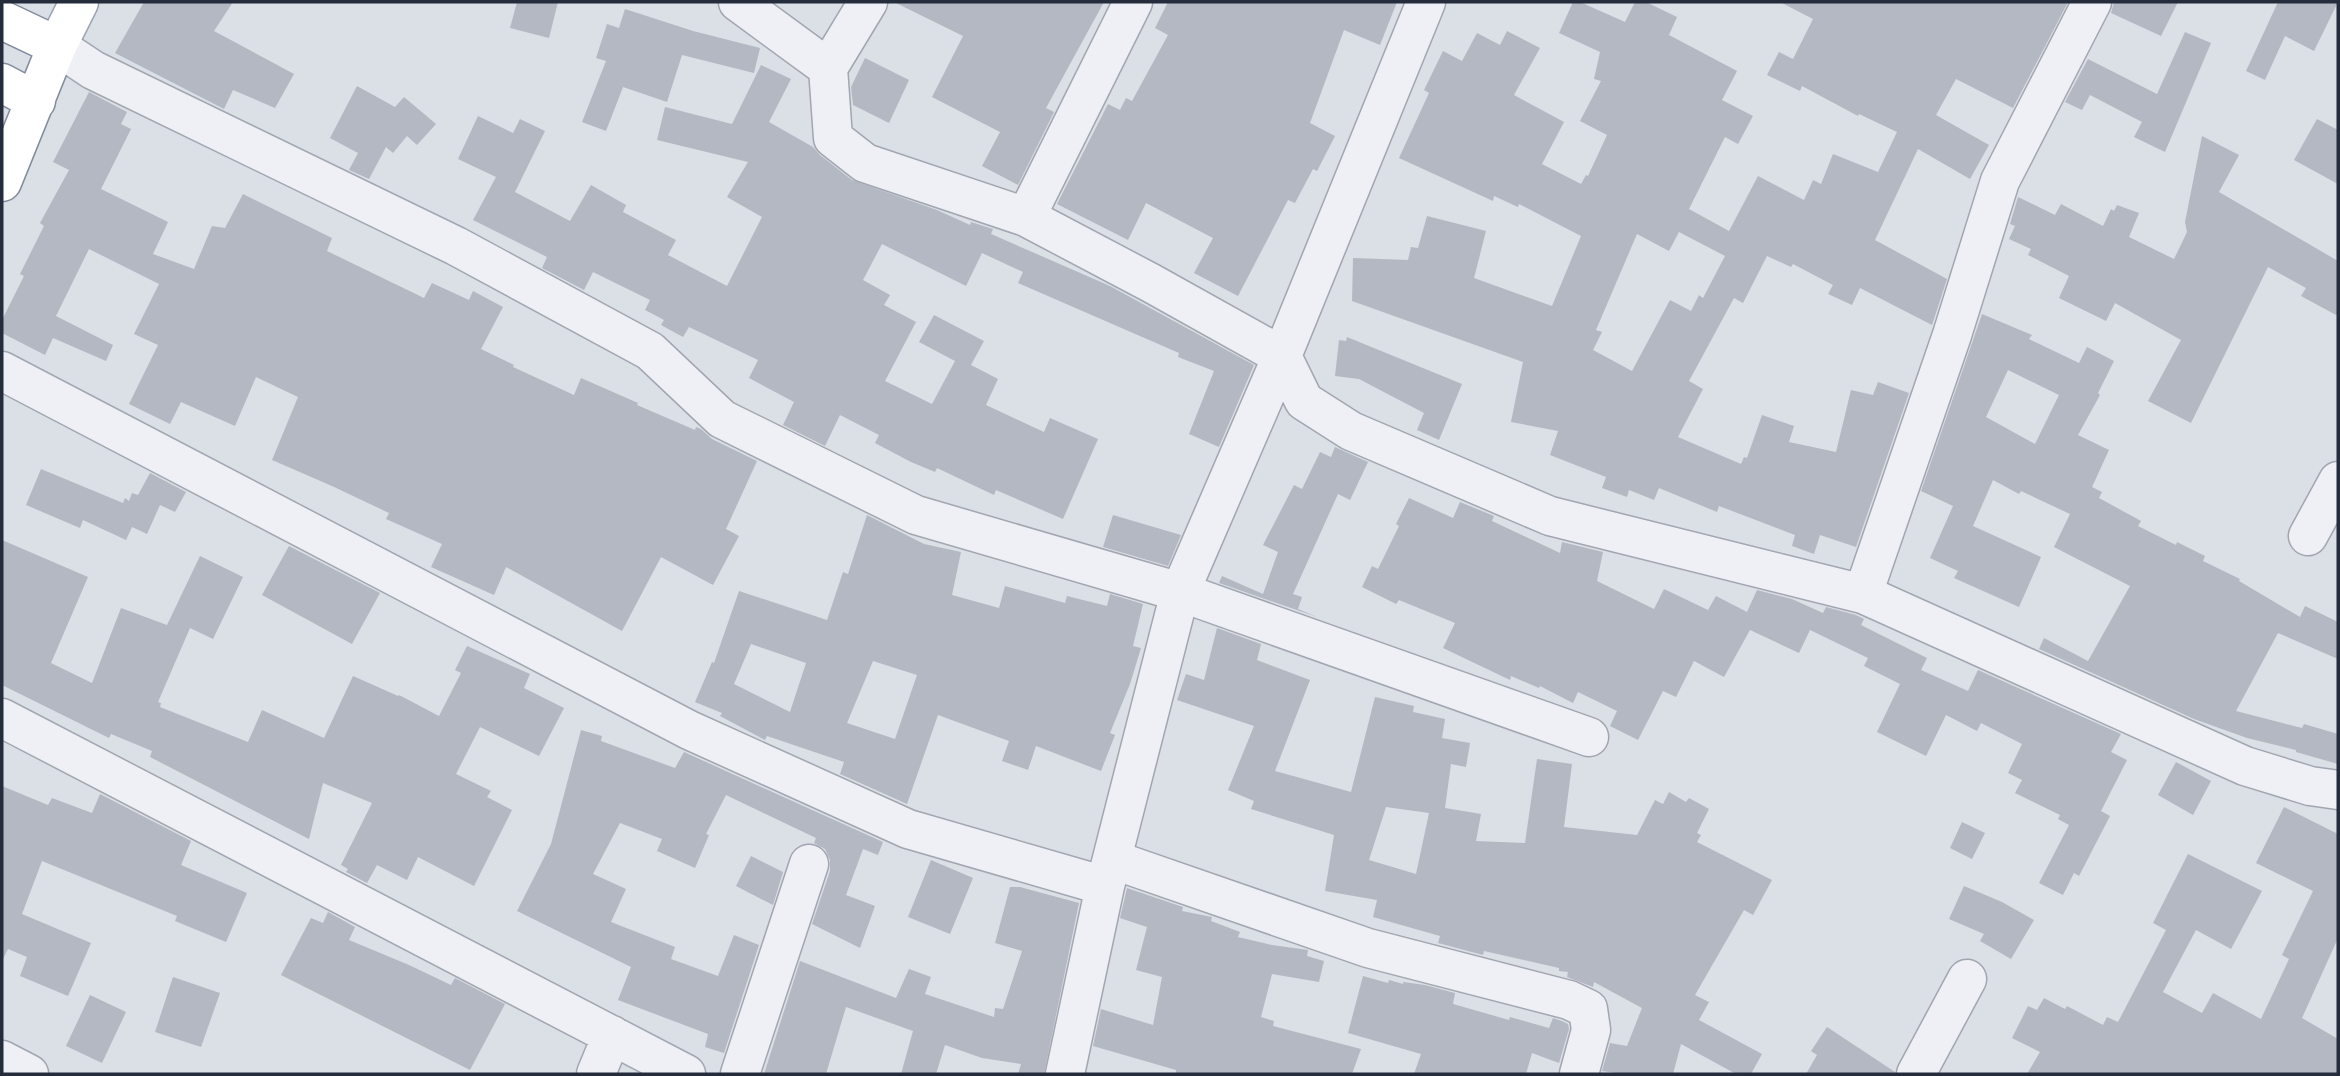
<svg xmlns="http://www.w3.org/2000/svg" width="2340" height="1076" font-family="'Titillium Web',sans-serif">
<style>
.building{fill:#b3b8c3;fill-rule:evenodd}
.lines{fill:none;stroke-linecap:round;stroke-linejoin:round}
.minor-casing{stroke:#a1a6b0;stroke-width:41}
.major-casing{stroke:#9ba3b2;stroke-width:41}
.highway-casing{stroke:#838c9d;stroke-width:41}
.minor{stroke:#eef0f5;stroke-width:38}
.major{stroke:#fff;stroke-width:38}
.highway{stroke:#fff;stroke-width:38}
</style>
<rect width="100%" height="100%" fill="#dbdfe6"/>
<path class="building" d="M144,2H233L214,31L294,74L275,108L233,90L224,109L115,53Z
M517,2H558L549,38L510,28Z
M894,2H1104L1046,108L1054,112L1018,185L982,166L1000,132L932,97L963,36Z
M1168,2H1397L1380,45L1344,30L1310,123L1335,136L1317,171L1313,169L1295,203L1288,200L1238,296L1194,273L1213,238L1146,203L1128,240L1057,204L1108,104L1120,110L1126,98L1132,101L1168,35L1155,28Z
M1573,2H1580L1625,22L1635,2H1646L1677,17L1669,35L1737,71L1722,100L1753,116L1738,144L1725,137L1689,209L1729,231L1758,176L1804,200L1813,180L1821,184L1833,154L1878,172L1897,132L1859,114L1858,116L1802,86L1800,91L1767,75L1779,52L1793,59L1813,19L1780,2H2068L2013,108L1956,79L1936,115L1989,145L1970,179L1918,149L1875,240L1947,279L1932,325L1860,288L1852,305L1828,294L1833,285L1793,264L1791,267L1767,256L1743,303L1734,298L1689,381L1703,389L1678,437L1741,464L1744,457L1747,458L1762,415L1794,426L1789,442L1836,452L1851,390L1873,395L1878,382L1909,393L1856,547L1820,535L1814,554L1792,546L1795,535L1719,506L1717,512L1659,488L1654,500L1629,490L1627,497L1602,488L1606,477L1550,455L1558,431L1511,422L1523,362L1352,301L1353,258L1408,260L1411,247L1418,248L1427,216L1486,231L1474,278L1552,306L1581,236L1519,204L1518,207L1494,196L1493,201L1399,158L1429,93L1424,90L1443,51L1462,61L1477,33L1500,45L1507,31L1540,48L1514,95L1564,122L1542,164L1581,184L1586,175L1588,176L1607,135L1580,121L1601,81L1594,79L1600,52L1559,33ZM1679,232L1725,256L1703,298L1699,295L1691,311L1670,300L1632,371L1593,350L1602,332L1596,330L1637,234L1669,251Z
M2114,2H2178L2161,36L2111,13Z
M2278,2H2338L2314,51L2285,36L2265,80L2246,71Z
M625,9L693,31L760,48L754,73L682,55L667,102L623,87L606,131L582,122L606,61L596,58L607,24L619,28Z
M2185,32L2211,43L2165,152L2134,137L2142,122L2090,95L2082,110L2065,102L2088,59L2157,94Z
M865,58L909,80L889,123L853,105L851,87Z
M761,65L791,79L769,122L813,147L820,155L852,180L937,210L970,225L971,222L993,229L991,234L1110,286L1254,365L1219,447L1189,434L1214,371L1178,357L1179,353L1018,283L1023,272L982,253L966,286L882,244L863,280L890,295L884,305L916,322L885,381L932,404L955,361L919,342L934,315L984,341L971,365L998,379L986,405L1044,432L1050,418L1098,439L1063,519L996,490L994,495L937,468L935,472L911,462L875,443L879,435L840,415L825,446L783,425L794,402L749,378L758,360L689,327L683,337L661,325L664,320L645,310L650,300L593,272L584,290L542,268L547,257L473,220L496,177L458,159L478,116L513,133L520,119L545,131L515,192L570,221L591,185L626,205L623,212L676,240L668,255L727,286L762,217L727,197L748,162L657,140L665,107L732,124Z
M357,86L395,107L404,97L436,124L417,145L407,136L393,153L386,147L369,179L349,170L358,153L330,138Z
M89,92L127,112L121,124L131,129L101,189L168,222L153,254L194,269L212,226L225,228L243,194L332,238L327,251L424,298L432,283L469,300L473,291L503,307L481,349L514,365L513,367L574,395L581,378L638,403L637,405L695,430L696,427L701,429L712,439L757,461L726,529L739,536L713,585L661,557L622,631L506,567L494,595L431,567L442,544L386,519L389,513L332,486L272,460L298,397L256,377L235,426L181,402L170,424L129,404L158,345L134,334L159,284L89,249L56,316L113,345L106,361L53,338L45,355L2,333V320L24,276L20,274L44,226L40,223L69,170L53,162Z
M2317,119L2338,130V184L2294,160Z
M2202,136L2239,155L2219,192L2338,261V316L2301,296L2306,288L2268,267L2191,423L2148,401L2181,340L2115,303L2106,321L2059,298L2069,276L2028,255L2031,249L2009,239L2015,226L2010,224L2018,197L2055,215L2061,204L2103,226L2111,209L2114,211L2117,205L2139,213L2129,237L2174,259L2187,232L2185,222Z
M1982,314L2032,335L2029,339L2079,363L2087,347L2114,361L2098,393L2100,395L2078,435L2109,450L2092,487L2102,492L2099,498L2141,521L2138,526L2176,545L2177,542L2205,556L2203,561L2240,579L2239,581L2300,617L2305,606L2338,622V659L2278,633L2236,711L2302,728L2304,724L2338,734V764L2296,752V750L2247,738L2194,719L2039,649L2044,638L2088,661L2130,586L2054,547L2070,514L2021,491L2019,494L1993,480L1973,526L2041,557L2019,607L1954,578L1958,571L1930,558L1953,506L1921,491ZM2008,370L2059,395L2035,444L1986,417Z
M1347,337L1462,384L1439,440L1417,430L1424,413L1359,379L1335,376L1339,340L1346,341Z
M1335,447L1368,462L1350,500L1338,494L1293,594L1302,597L1298,609L1317,617L1219,583L1222,576L1263,594L1278,552L1263,545L1294,485L1302,489L1320,452L1331,457Z
M41,469L123,503L125,498L129,501L132,493L138,495L150,473L186,492L175,512L160,505L147,534L132,527L126,540L83,520L80,528L26,505Z
M1409,498L1453,518L1460,502L1494,516L1492,521L1560,553L1562,542L1603,552L1597,581L1654,609L1664,589L1708,610L1716,596L1747,612L1757,590L1792,599L1823,613L1826,607L1856,615L1864,619L1861,625L1927,658L1921,670L1968,691L1978,670L2121,734L2111,752L2127,760L2101,811L2110,816L2079,876L2074,873L2063,895L2039,883L2069,825L2058,819L2060,815L2015,793L2022,780L2008,773L2022,744L1981,723L1977,731L1946,715L1926,756L1877,732L1900,684L1864,666L1868,658L1810,630L1799,653L1750,630L1724,677L1694,661L1676,697L1663,691L1638,740L1610,726L1617,711L1578,692L1573,703L1540,686L1539,688L1511,676L1510,680L1443,648L1455,623L1399,600L1396,604L1362,587L1372,566L1378,569L1399,526L1396,524Z
M867,515L924,544L961,552L952,595L999,608L1005,586L1065,603L1067,596L1107,606L1110,594L1143,604L1133,646L1141,648L1130,684L1110,733L1115,735L1101,771L1036,746L1028,770L1002,761L1009,741L938,715L907,804L840,774L844,762L767,736L765,740L720,716L722,713L695,702L712,662L714,663L739,591L827,620L843,572L848,574ZM751,644L806,663L790,712L734,684ZM873,661L917,675L895,739L847,723Z
M1113,515L1181,535L1168,566L1103,547Z
M2,540L88,577L51,663L92,683L121,608L167,625L200,556L243,577L213,639L190,628L158,702L161,703L160,707L248,742L262,710L324,738L353,676L398,696L399,695L439,716L461,673L455,670L467,646L530,674L524,688L564,708L539,756L480,727L456,774L491,791L487,797L512,810L474,886L418,857L407,880L377,865L367,883L346,872L348,869L341,865L372,803L323,783L309,839L150,757L152,751L111,734L109,738L2,685Z
M289,546L380,593L352,644L262,595Z
M1217,628L1261,644L1257,660L1310,680L1275,771L1351,792L1375,697L1414,706L1413,712L1445,719L1442,738L1470,743L1466,767L1451,764L1445,808L1481,814L1476,841L1525,843L1537,759L1572,764L1564,827L1637,835L1655,800L1663,804L1669,792L1686,802L1689,798L1709,809L1697,833L1701,835L1697,842L1772,880L1753,915L1744,910L1695,995L1709,1002L1699,1020L1762,1054L1751,1074H1736L1681,1044L1673,1074H1622L1602,1071L1610,1043L1627,1046L1642,1008L1594,982L1593,987L1567,977L1568,972L1559,971V968L1484,951L1483,955L1438,943L1440,936L1373,917L1377,900L1325,891L1334,835L1251,809L1254,801L1228,790L1254,726L1177,700L1186,674L1204,680ZM1386,807L1429,813L1416,874L1369,860Z
M581,730L602,736L601,741L675,768L684,752L883,842L878,855L863,849L846,895L875,906L860,948L812,924L830,871V860L825,849L814,843L816,838L726,795L706,834L709,835L695,868L657,851L662,839L620,823L593,874L626,889L611,922L675,947L671,959L718,976L734,935L759,945L724,1053L705,1047L708,1034L618,1000L631,967L517,911L551,844Z
M2176,762L2211,781L2193,815L2158,795Z
M2,786L48,805L52,798L92,813L100,794L191,841L181,865L247,893L226,942L175,921L177,916L42,861L22,914L91,943L68,996L20,976L27,957L8,949L2,961Z
M2284,807L2338,834V938L2302,1018L2338,1039V1074H2027L2040,1052L2012,1038L2028,1006L2037,1010L2044,998L2065,1009L2067,1006L2103,1025L2107,1017L2118,1022L2166,930L2153,923L2188,854L2262,891L2231,949L2196,930L2163,992L2202,1013L2213,993L2261,1019L2289,959L2282,955L2313,891L2256,863Z
M1962,822L1985,833L1972,859L1950,848Z
M751,856L783,872L773,905L736,886Z
M931,860L973,878L950,934L908,917Z
M1964,886L2002,902L2034,920L2011,959L1980,941L1984,934L1949,919Z
M1010,887H1020L1079,903L1044,1074H1018L1021,1064L982,1058L945,1045L936,1074H901L913,1031L846,1007L826,1074H764L800,961L896,998L909,969L931,977L925,994L994,1017L995,1008L1003,1009L1022,951L995,943Z
M1127,888L1183,907L1182,911L1212,917L1211,921L1240,932L1238,937L1272,945L1308,950L1307,956L1324,961L1319,982L1272,974L1261,1017L1274,1021L1273,1026L1361,1049L1352,1074H1176V1070L1093,1046L1101,1009L1153,1025L1162,977L1136,970L1147,927L1120,918Z
M328,912L355,927L349,940L409,965L451,985L455,978L505,1004L470,1070L281,975L311,918L323,923Z
M1363,976L1388,983L1389,980L1403,984V982L1425,985L1455,993L1453,1004L1509,1020L1510,1017L1549,1028L1553,1018L1562,1021L1568,1024L1569,1029L1559,1063L1532,1053L1526,1074H1414L1421,1054L1348,1033Z
M173,977L220,993L201,1047L155,1032Z
M90,995L126,1012L102,1063L66,1046Z
M1827,1027L1895,1072L1894,1074H1806L1817,1055L1811,1051Z"/>
<g class="lines">
<g class="minor-casing">
<path id="minor" d="M738,2L828,68
M868,2L828,68L833,138L865,163L1026,217L1151,283L1282,356L1304,401L1351,431L1550,516L1863,594L2245,766L2310,786L2338,790
M57,46L93,70L456,246L650,351L722,419L916,515L1180,592L1589,737
M1026,217L1133,2
M2,371L689,730L908,829L1105,886
M2308,536L2338,481
M1863,594L1952,335L2000,181L2092,2
M2,718L686,1074
M1114,860L1368,948L1569,1000L1588,1009L1591,1030L1579,1074
M2,1060L29,1074
M596,1074L612,1035
M740,1074L809,864
M1065,1074L1105,886L1180,592L1282,356L1426,2
M1916,1074L1967,979"/>
</g>
<g class="major-casing">
<path id="major" d="M57,46L79,2"/>
</g>
<g class="highway-casing">
<path id="highway" d="M2,20L57,46L2,182
M2,83L36,101"/>
</g>
<use href="#minor" class="minor"/>
<use href="#major" class="major"/>
<use href="#highway" class="highway"/>
</g>
<rect width="2340" height="1076" fill="none" stroke="#252d3c" stroke-width="7"/>
</svg>
